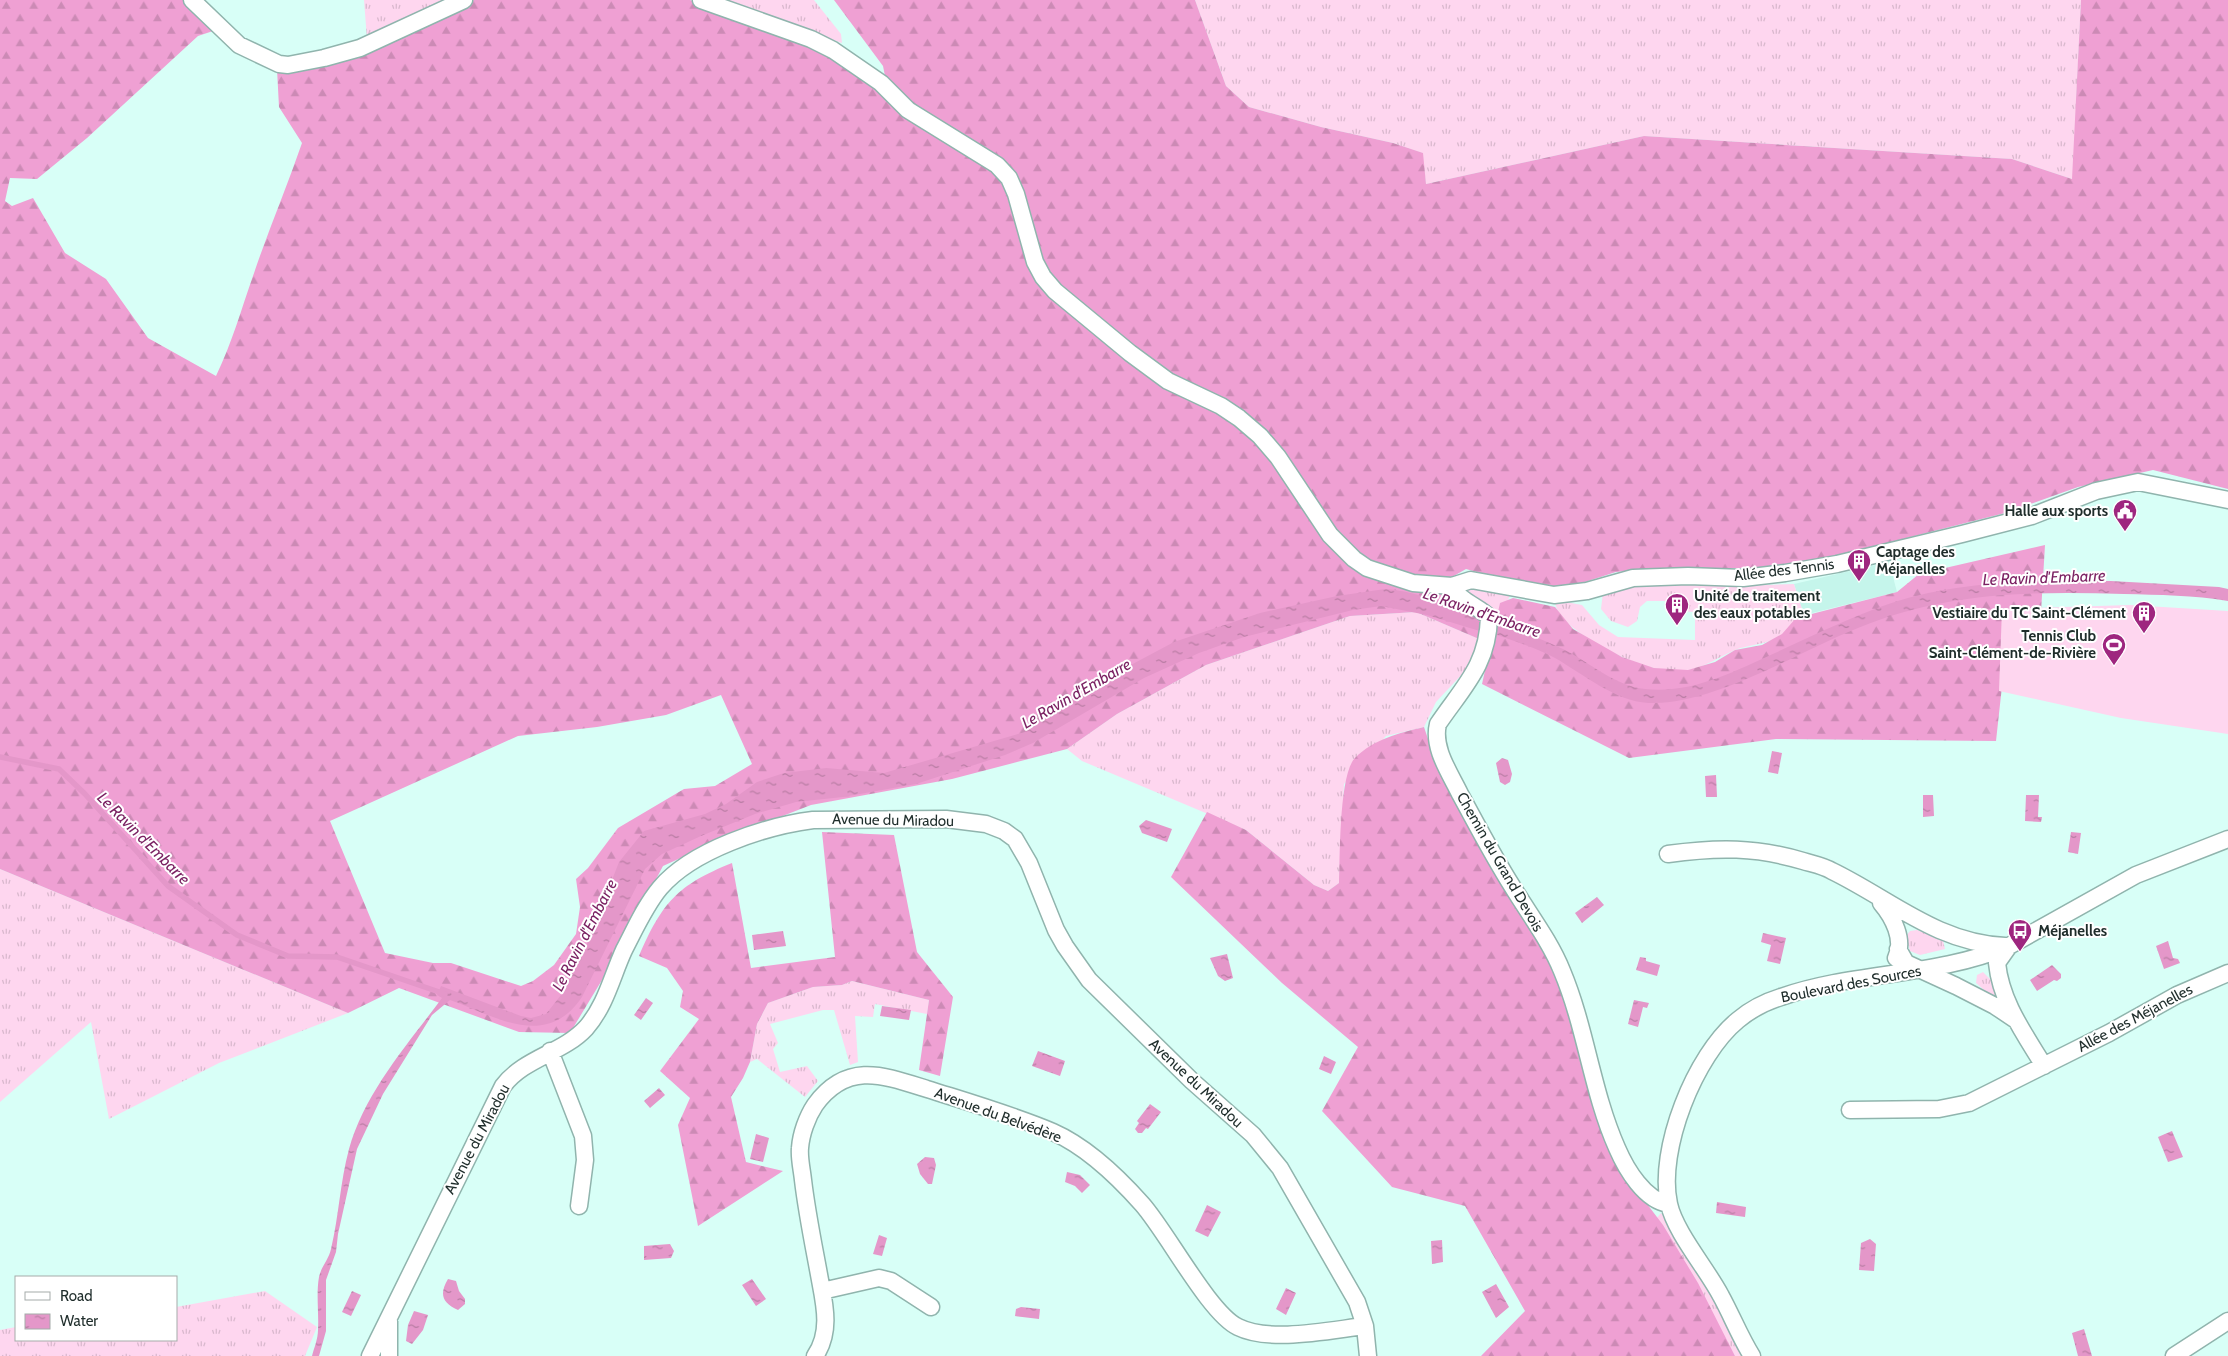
<svg xmlns="http://www.w3.org/2000/svg" width="2228" height="1356" font-family="Cabin,sans-serif">
<style>
.built{fill:#c5f5eb}
.grass{fill:url(#grass-tufts)}
.forest{fill:url(#forest-firs);fill-rule:evenodd}
.pitch{fill:#fed6ef}
.water{fill:url(#water-ripples)}
.lines{fill:none;stroke-linecap:round;stroke-linejoin:round}
.stream{stroke:#e497c9;stroke-width:5.5}
.minor-casing{stroke:#90b4ad;stroke-width:19}
.minor{stroke:#fff;stroke-width:16}
.labels{text-anchor:middle;stroke-width:4;stroke-linejoin:round;paint-order:stroke}
.poi-label{font-size:15px;font-weight:bold;fill:#1f2d2b;stroke:#fff;text-anchor:end}
.street-label{font-size:15px;fill:#1f2d2b;stroke:#fff}
.water-label{font-size:16px;font-style:italic;fill:#7b2263;stroke:#fff}
</style>
<defs>
<pattern id="grass-tufts" width="24" height="20" patternUnits="userSpaceOnUse" patternTransform="scale(1.25)"><rect width="24" height="20" fill="#fed6ef"/><path d="M3 7l-1-3M5 7V3M7 7l1-3M15 17l-1-3M17 17v-4M19 17l1-3" fill="none" stroke="#d9b8cd"/></pattern>
<pattern id="forest-firs" width="22" height="20" patternUnits="userSpaceOnUse" patternTransform="scale(1.25)"><rect width="22" height="20" fill="#efa0d3"/><path d="M5 1l3.5 6h-7zM16 11l3.5 6h-7z" fill="#cc8ab5"/></pattern>
<pattern id="water-ripples" width="26" height="14" patternUnits="userSpaceOnUse" patternTransform="scale(1.25)"><rect width="26" height="14" fill="#e497c9"/><path d="M2 4q2-2 4 0t4 0M15 11q2-2 4 0t4 0" fill="none" stroke="#b87ca3"/></pattern>
</defs>
<rect width="100%" height="100%" fill="#d8fff7"/>
<path class="built" d="M1889,562L1897,592L1804,615L1794,584Z"/>
<path class="grass" d="M364,0H451L367,39Z
M722,0H814L841,34L842,43Z
M1195,0H2081L2076,105L2228,0L2072,179L2012,159L1644,136L1426,184L1422,153L1393,143L1321,127L1249,107L1226,86Z
M1667,582L1740,586L1794,584L1804,615C1793,619 1791,629 1782,635C1767,645 1750,644 1735,650C1719,657 1707,666 1689,670C1657,676 1615,655 1589,639C1577,631 1555,617 1555,600L1582,605L1599,625L1618,637L1695,640V612L1677,611L1676,601H1647L1640,607L1637,621L1628,627L1611,621L1601,609L1603,592L1630,586Z
M1465,585L1510,596L1496,622L1480,599L1463,592Z
M1416,612L1479,639L1466,670L1436,702L1424,727L1386,736L1344,784L1339,883L1328,891L1314,885L1246,830L1082,761L1067,749L1117,714L1206,665L1350,616Z
M0,869L348,1013L219,1063L109,1119L91,1022L0,1102Z
M1917,930L1943,940L1945,949L1920,955L1910,951L1906,936L1910,931Z
M1983,972L1994,983L1997,994L1995,996L1990,995L1976,983L1977,975Z
M852,981L929,1000L927,1014L875,1004L873,1017L855,1016L858,1062L850,1065L834,1010H823L770,1024L778,1043L773,1049L780,1072L807,1066L818,1081L805,1097L757,1059L750,1062L757,1024L768,1003L813,987L842,985Z
M1661,1213L1685,1249L1746,1356H1735L1655,1220Z
M265,1291L317,1327L305,1356H0V1330L16,1327V1340H176V1307Z"/>
<path class="forest" d="M0,0H187L216,30L198,36L87,138L37,179L10,178L5,201L12,206L33,198L65,253L106,279L148,338L216,376C232,343 241,310 253,276C268,231 287,187 302,143L279,107L277,69L361,52L474,0H690L808,43L850,67L885,76L883,66L834,0H1195L1226,86L1249,107L1321,127L1393,143L1423,153L1426,184L1644,136L2012,159L2072,179L2081,0H2228V489L2153,470L2078,487L2005,513L1788,568H1657L1616,572L1569,587H1555L1520,584L1466,569L1452,577L1444,610L1483,627L1479,639L1416,612L1350,616L1206,665L1117,714L1067,749L952,779L811,805L718,841L663,866L605,975L570,1033L519,1032L399,988L348,1013L0,869ZM721,695L752,764L715,786L684,789L618,828L588,868L576,879L580,907L576,934L554,965L533,981L521,986L451,963H433L385,953L330,821L518,736L597,727L666,715Z
M2045,545L2041,612L2010,613L1996,741L1776,739L1629,758L1482,684L1500,603L1513,598L1555,607L1573,629L1622,657L1654,668L1688,670L1715,662L1735,650L1762,645L1782,634L1796,618L1897,592L1919,574Z
M1424,727L1436,763L1490,865L1558,973L1613,1159L1663,1225L1698,1283L1735,1356H1481L1525,1311L1465,1206L1392,1187L1322,1111L1358,1047L1282,983L1171,877L1207,812L1246,830L1314,885L1328,891L1339,883C1340,857 1339,774 1355,758C1374,739 1399,733 1424,727Z
M822,832L894,835L917,952L953,997L940,1076L919,1070L929,1000L852,981L842,985L813,987L768,1003L757,1024L750,1062L743,1078L731,1097L746,1162L783,1171L698,1226L678,1125L690,1098L660,1071L699,1019L680,1007L683,991L667,968L639,956C662,903 677,885 732,863L751,968L835,957Z"/>
<path class="pitch" d="M2130,605L2228,611V734L2121,718L1999,691L2002,609Z"/>
<path class="water" d="M2024,581H2111L2219,587L2228,589V601C2194,595 2159,595 2124,594C2031,591 1945,592 1858,628C1798,652 1712,706 1648,703C1615,701 1583,674 1555,658C1536,648 1514,641 1494,634L1496,622C1519,631 1542,639 1563,649C1589,662 1615,686 1645,689C1692,694 1733,672 1775,653C1807,638 1839,623 1872,610C1923,590 1970,585 2024,581Z
M1385,589C1420,591 1451,608 1484,618L1483,632L1427,615L1381,606L1353,610L1244,637L1199,653L1144,678L1033,743L1005,755L916,784L843,797L796,802L755,814L701,836L662,854L645,869L582,997C546,1050 497,1017 450,1000L432,1015L383,1094L357,1149L338,1234L336,1252L326,1280V1331L319,1356H312C314,1348 318,1339 318,1330C319,1313 316,1294 319,1277C321,1267 329,1259 331,1249C339,1216 340,1182 349,1149C365,1092 408,1044 442,998L437,995L441,986L521,1016L531,1018L546,1014L561,995L585,949L619,862L644,831L705,814L726,804L757,782L784,773L826,768L884,773L1025,732L1112,675L1174,642L1260,613L1337,596Z
M1772,751L1782,753L1778,774L1768,772Z
M1502,758L1508,760L1512,774L1510,782L1505,785L1500,782L1496,763Z
M1716,775L1717,797H1706L1705,776Z
M1923,795H1933L1934,816L1923,817Z
M2026,795H2039L2038,817H2042L2041,822L2025,821Z
M1146,820L1172,829L1167,842L1142,833L1139,826Z
M2071,832L2081,833L2078,854L2068,852Z
M1597,897L1604,905L1582,923L1575,913Z
M783,931L786,946L754,950L752,935Z
M1763,933L1786,938L1780,964L1767,961L1771,945L1761,942Z
M2168,941L2173,958L2178,959L2180,963L2164,969L2156,946Z
M1227,954L1233,978L1225,981L1218,976L1210,958Z
M1640,957L1646,958V961L1660,965L1657,976L1636,970Z
M2052,965L2061,974V978L2057,981L2054,980L2037,991L2030,980Z
M646,998L653,1003L641,1020L634,1015Z
M1634,1000L1649,1003L1647,1008L1643,1007L1638,1027L1628,1024Z
M882,1006L911,1010L909,1020L880,1016Z
M1038,1051L1065,1061L1060,1076L1032,1066Z
M1324,1056L1336,1062L1331,1074L1319,1069Z
M659,1088L665,1095L650,1108L644,1101Z
M1150,1104L1161,1112L1148,1129L1146,1128L1142,1133H1138L1135,1129L1139,1123L1137,1121Z
M2172,1131L2183,1157L2168,1162L2158,1137Z
M756,1134L769,1138L763,1162L750,1159Z
M925,1157L934,1158L936,1165L932,1184H928L920,1174L917,1164Z
M1067,1172L1080,1175L1090,1185L1082,1193L1075,1186L1065,1182Z
M1717,1202L1746,1207L1745,1217L1716,1213Z
M1207,1205L1221,1212L1208,1237L1195,1231Z
M879,1235L887,1238L882,1256L873,1254Z
M1870,1239L1876,1244L1874,1271L1859,1270L1861,1243Z
M1442,1240L1443,1262L1432,1264L1431,1241Z
M670,1244L674,1251L671,1258L644,1260V1246Z
M448,1279L456,1281L459,1291L465,1299V1304L458,1310C442,1303 439,1294 448,1279Z
M752,1279L766,1299L756,1306L742,1285Z
M1496,1284L1509,1307L1496,1318L1482,1292Z
M1286,1288L1296,1293L1286,1315L1276,1309Z
M352,1291L361,1295L351,1316L342,1312Z
M1021,1307L1040,1309L1039,1319L1015,1316L1016,1309Z
M414,1311L428,1315L423,1330L412,1344L406,1341L408,1325Z
M2084,1329L2092,1356H2078L2072,1333Z"/>
<g class="lines">
<path class="stream" d="M0,757L59,769L85,794L168,886L237,935L288,956L337,957L445,994"/>
<g class="minor-casing">
<path id="minor" d="M192,0L239,45L279,64L288,65L324,58L360,48L464,0
M701,0L811,39L833,50L881,83L908,110L997,165L1009,178L1016,194L1035,262L1043,277L1055,291L1130,353L1168,381L1221,406L1239,418L1260,436L1278,457L1330,535L1354,559L1367,568L1413,583L1452,586
M1452,586L1471,580L1554,595L1587,591L1633,578L1688,576L1743,578L1785,573L1837,564L1962,534L2032,516L2096,491L2138,482L2228,500
M1452,586C1459,601 1478,606 1489,617C1488,665 1463,687 1438,724C1432,748 1450,773 1460,794C1477,825 1493,856 1512,886C1529,914 1550,941 1562,971C1586,1028 1592,1092 1617,1148C1626,1169 1645,1201 1669,1204
M1668,854C1718,847 1756,847 1803,861C1813,864 1824,866 1832,871C1890,899 1937,943 2005,946
M1881,903C1893,917 1905,940 1896,958
M2009,946L1997,963C2001,1002 2024,1033 2044,1066
M1898,949L1906,963L1956,986L1995,1006L2016,1020
M550,1051L583,1136L585,1160L579,1206
M1850,1110L1939,1109L1969,1103L2109,1033L2177,995L2228,973
M822,1291L879,1278L891,1281L931,1307
M370,1356L503,1086C524,1058 563,1053 586,1028C606,1005 612,976 624,950C635,929 645,906 660,888C692,850 766,826 813,820L946,819L986,824L1004,831L1015,839L1029,863L1056,930L1065,946L1089,980L1192,1081L1253,1135L1280,1168L1357,1302L1365,1326L1368,1356
M389,1356V1321
M815,1356C831,1333 825,1306 820,1280C814,1247 807,1214 803,1180C802,1170 799,1158 800,1148C801,1134 807,1117 815,1105C847,1061 883,1075 927,1089C968,1102 1013,1115 1053,1132C1087,1147 1118,1177 1142,1204C1167,1232 1209,1313 1238,1327C1270,1343 1330,1330 1365,1326
M1752,1356C1740,1337 1732,1316 1721,1296C1707,1269 1675,1232 1669,1204C1657,1150 1695,1055 1738,1020C1751,1009 1765,1002 1781,997C1855,971 1936,977 2009,946L2136,875L2228,839
M2174,1356L2228,1321"/>
</g>
<use href="#minor" class="minor"/>
</g>
<defs>
<g id="civic-pin" transform="scale(1.25)"><path d="M0 17L-7.5 6A9.5 9.5 0 1 1 7.5 6Z" fill="#9e267f" stroke="#fff"/><path d="M-.6-6.5H3V-4.5H.6V-3L4-1V1h2V6H-6V1h2V-1L-.6-3ZM-1.2 2.5V6h2.4V2.5Z" fill="#fff"/></g>
<g id="building-pin" transform="scale(1.25)"><path d="M0 17L-7.5 6A9.5 9.5 0 1 1 7.5 6Z" fill="#9e267f" stroke="#fff"/><path d="M-4-6H4V6H1V3H-1V6H-4ZM-2.5-4.3h1.7v1.8h-1.7ZM.8-4.3h1.7v1.8H.8ZM-2.5-1h1.7V.8h-1.7ZM.8-1h1.7V.8H.8Z" fill="#fff"/></g>
<g id="stadium-pin" transform="scale(1.25)"><path d="M0 17L-7.5 6A9.5 9.5 0 1 1 7.5 6Z" fill="#9e267f" stroke="#fff"/><path d="M0-5a6.5 5 0 1 0 0 10a6.5 5 0 1 0 0-10ZM-3.5-1.8h7v3.6h-7Z" fill="#fff"/></g>
<g id="bus-pin" transform="scale(1.25)"><path d="M0 17L-7.5 6A9.5 9.5 0 1 1 7.5 6Z" fill="#9e267f" stroke="#fff"/><path d="M-5-6H5V4H4V6H2V4H-2V6H-4V4H-5ZM-3.5-4V0h7V-4ZM-3.5 1.2v1.5H-2V1.2ZM2 1.2v1.5H3.5V1.2Z" fill="#fff"/></g>
</defs>
<g fill-rule="evenodd">
<use href="#civic-pin" x="2125" y="511"/>
<use href="#building-pin" x="1859" y="561"/>
<use href="#building-pin" x="1677" y="605"/>
<use href="#building-pin" x="2144" y="613"/>
<use href="#stadium-pin" x="2114" y="645"/>
<use href="#bus-pin" x="2020" y="931"/>
</g>
<g class="labels">
<g class="poi-label">
<text x="2108" y="516">Halle aux sports</text>
<text x="1876" y="557" text-anchor="start">Captage des<tspan x="1876" dy="17">Méjanelles</tspan></text>
<text x="1694" y="601" text-anchor="start">Unité de traitement<tspan x="1694" dy="17">des eaux potables</tspan></text>
<text x="2126" y="618">Vestiaire du TC Saint-Clément</text>
<text x="2096" y="641">Tennis Club<tspan x="2096" dy="17">Saint-Clément-de-Rivière</tspan></text>
<text x="2038" y="936" text-anchor="start">Méjanelles</text>
</g>
<g class="street-label">
<text transform="translate(1784 570) rotate(-7)" y="5">Allée des Tennis</text>
<text transform="translate(893 820) rotate(1)" y="5">Avenue du Miradou</text>
<text transform="translate(1500 862) rotate(60)" y="5">Chemin du Grand Devois</text>
<text transform="translate(1851 984) rotate(-11)" y="5">Boulevard des Sources</text>
<text transform="translate(2135 1018) rotate(-28)" y="5">Allée des Méjanelles</text>
<text transform="translate(1196 1083) rotate(43)" y="5">Avenue du Miradou</text>
<text transform="translate(998 1115) rotate(20)" y="5">Avenue du Belvédère</text>
<text transform="translate(477 1139) rotate(-62)" y="5">Avenue du Miradou</text>
</g>
<g class="water-label">
<text transform="translate(2044 577) rotate(-2)" y="6">Le Ravin d'Embarre</text>
<text transform="translate(1482 612) rotate(19)" y="6">Le Ravin d'Embarre</text>
<text transform="translate(1076 693) rotate(-30)" y="6">Le Ravin d'Embarre</text>
<text transform="translate(144 838) rotate(45)" y="6">Le Ravin d'Embarre</text>
<text transform="translate(584 935) rotate(-63)" y="6">Le Ravin d'Embarre</text>
</g>
</g>
<rect x="15" y="1276" width="162" height="65" fill="#ffffff" stroke="#a5abaa"/>
<rect x="25" y="1292" width="25" height="8" fill="#ffffff" stroke="#a5abaa"/>
<text x="60" y="1301" font-size="15" fill="#1f2d2b">Road</text>
<rect x="25" y="1314" width="25" height="15" fill="url(#water-ripples)" stroke="#a5abaa"/>
<text x="60" y="1326" font-size="15" fill="#1f2d2b">Water</text>
</svg>
